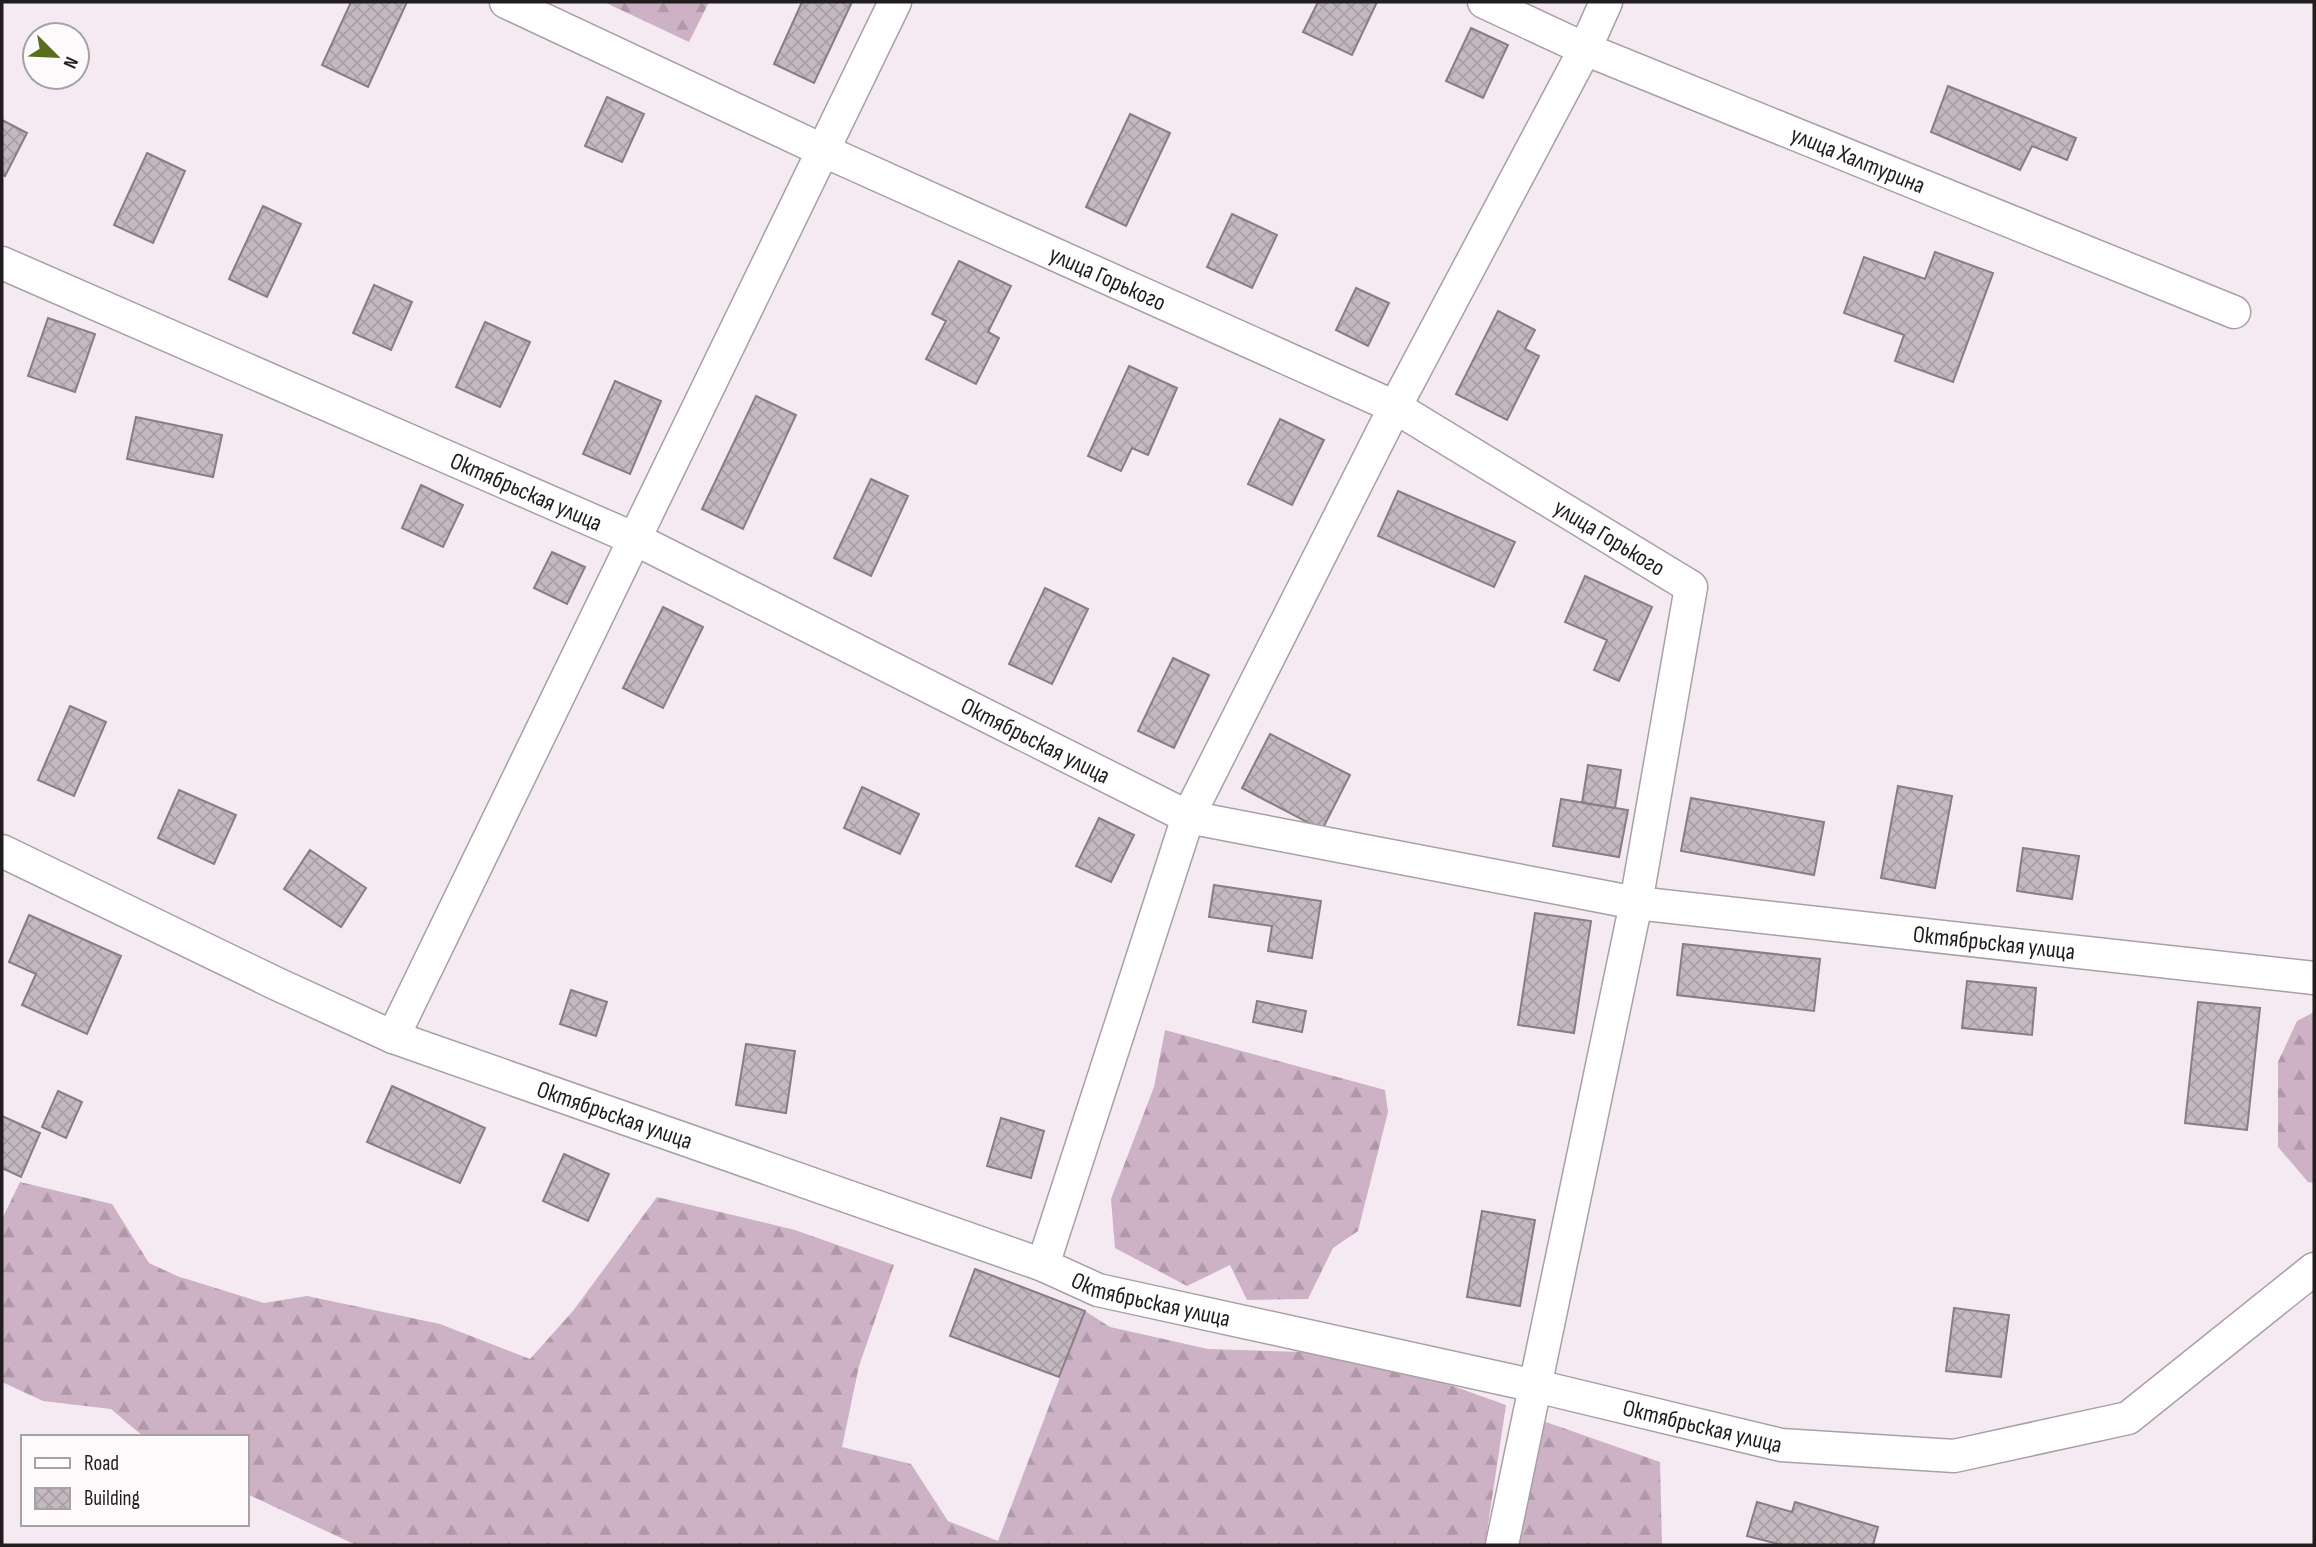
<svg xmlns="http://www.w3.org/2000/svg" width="2316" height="1547" font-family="'Sofia Sans Condensed',sans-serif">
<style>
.forest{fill:url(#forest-firs)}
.building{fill:url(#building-cross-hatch);stroke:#877d84;stroke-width:2}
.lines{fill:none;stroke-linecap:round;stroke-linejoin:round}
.street-casing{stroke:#a99fa6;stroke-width:35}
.street{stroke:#fff;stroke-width:32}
.labels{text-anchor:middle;stroke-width:6;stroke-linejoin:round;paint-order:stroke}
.street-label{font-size:24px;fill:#211d1f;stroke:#fefafc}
</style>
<defs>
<pattern id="forest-firs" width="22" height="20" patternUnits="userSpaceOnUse" patternTransform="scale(1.75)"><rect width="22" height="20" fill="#cdb1c4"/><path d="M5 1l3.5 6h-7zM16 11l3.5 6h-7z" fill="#b098a8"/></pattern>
<pattern id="building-cross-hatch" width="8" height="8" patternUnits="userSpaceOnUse" patternTransform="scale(1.75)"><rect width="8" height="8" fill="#c4b9c0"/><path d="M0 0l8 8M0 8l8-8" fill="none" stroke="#a89fa5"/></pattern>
</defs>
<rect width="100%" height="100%" fill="#f5eaf1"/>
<path class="forest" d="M604,2H709L689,42Z
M2314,1012V1183L2308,1182L2278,1147V1062L2297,1021Z
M1165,1030L1385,1090L1388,1112L1358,1231L1333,1248L1308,1299L1247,1300L1230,1265L1187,1286L1115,1248L1111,1199L1154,1087Z
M20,1182L112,1204L149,1263L177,1276L264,1303L307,1296L440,1324L530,1359L573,1311L657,1197L795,1230L894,1265L859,1366L842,1447L911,1464L948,1521L998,1541L1085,1311L1110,1327L1208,1349L1364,1354L1506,1405L1485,1545H356L247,1494V1437H144L111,1409L43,1401L2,1382V1219Z
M1543,1421L1660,1462L1662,1545H1511Z"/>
<path class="building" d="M351,2H407L368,87L322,65Z
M802,2H852L814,83L774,64Z
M1318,2H1377L1352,55L1303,32Z
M1471,28L1508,45L1483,98L1446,81Z
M1948,86L2076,138L2067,160L2032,146L2020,170L1931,132Z
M607,97L644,114L622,162L585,146Z
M1130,114L1170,133L1126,226L1086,207Z
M2,120L27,133L5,176L2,174Z
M147,153L185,171L153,243L114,225Z
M263,206L301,224L267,297L229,279Z
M1232,214L1277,235L1252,288L1207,267Z
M1935,252L1993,273L1953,382L1895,361L1904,335L1844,313L1864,257L1925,279Z
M959,261L1011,286L988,332L999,338L976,384L926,359L946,321L932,314Z
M374,285L412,302L391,350L353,333Z
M1356,288L1389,303L1368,346L1336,330Z
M1498,311L1535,330L1525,349L1539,356L1507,420L1456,394Z
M48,318L95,334L75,392L28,376Z
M485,322L530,342L500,407L456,387Z
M1129,366L1177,388L1148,455L1132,448L1121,471L1088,456Z
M615,381L661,401L630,474L583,454Z
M756,396L796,415L743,529L702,509Z
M136,417L222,435L213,477L127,459Z
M1280,419L1324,440L1292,505L1248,484Z
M871,479L908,496L871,576L834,558Z
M421,485L463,505L443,547L402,528Z
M1398,491L1515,542L1494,587L1378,536Z
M552,552L585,567L567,604L534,588Z
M1585,576L1652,607L1619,681L1594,670L1607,640L1565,622Z
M1045,588L1088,609L1052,684L1009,664Z
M663,607L703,627L663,708L623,688Z
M1173,658L1209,675L1174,748L1138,731Z
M70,706L106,722L74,796L38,780Z
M1270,734L1350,775L1322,830L1242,788Z
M1588,765L1621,770L1615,808L1582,803Z
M1898,786L1952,796L1935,888L1881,878Z
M862,787L919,814L900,854L844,828Z
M179,790L236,815L214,864L158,838Z
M1691,798L1824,822L1814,875L1681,851Z
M1561,799L1628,810L1619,857L1553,846Z
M1099,818L1134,835L1111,882L1076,866Z
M2023,848L2079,856L2072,899L2017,891Z
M310,850L366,888L341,927L284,889Z
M1214,885L1321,901L1312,958L1268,951L1272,926L1209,917Z
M1535,913L1591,921L1574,1033L1518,1025Z
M29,915L121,956L87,1034L22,1005L36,974L9,962Z
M1683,944L1820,959L1814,1011L1677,995Z
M1967,981L2036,988L2032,1035L1962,1028Z
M571,990L607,1002L596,1036L560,1024Z
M1257,1001L1306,1011L1302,1032L1253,1022Z
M2198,1002L2260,1008L2247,1130L2185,1123Z
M746,1044L795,1051L786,1113L736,1105Z
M392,1086L485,1128L460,1183L367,1142Z
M58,1091L82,1102L66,1138L42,1127Z
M2,1116L40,1133L21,1177L2,1168Z
M1001,1118L1044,1131L1031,1178L987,1166Z
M564,1154L609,1174L588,1221L543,1201Z
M1482,1211L1535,1220L1520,1306L1467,1297Z
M975,1269L1085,1311L1059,1377L950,1336Z
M1954,1308L2009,1315L2001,1377L1946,1371Z
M1757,1502L1792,1512L1795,1502L1878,1527L1873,1545H1782L1747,1536Z"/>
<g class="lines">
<g class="street-casing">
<g id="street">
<path id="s1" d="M506,2L822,150L1395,407L1691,587L1636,903L1502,1545"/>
<path id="s2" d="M1484,2L1585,49L2234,312"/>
<path id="s3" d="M2,263L635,539L1188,817L1636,903L2314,978"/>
<path id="s4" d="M2,851L277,984L393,1037L1043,1265L1098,1290L1536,1386L1781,1445L1954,1456L2128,1418L2314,1269"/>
<path d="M393,1037L895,2"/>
<path d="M1043,1265L1188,817L1395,407L1585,49L1606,2"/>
</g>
</g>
<use href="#street" class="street"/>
</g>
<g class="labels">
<g class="street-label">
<text dy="8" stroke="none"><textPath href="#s2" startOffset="406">улица Халтурина</textPath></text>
<text dy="8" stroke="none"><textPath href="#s1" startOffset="662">улица Горького</textPath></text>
<text dy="8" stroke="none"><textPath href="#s3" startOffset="572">Октябрьская улица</textPath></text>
<text dy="8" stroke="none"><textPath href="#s1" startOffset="1228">улица Горького</textPath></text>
<text dy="8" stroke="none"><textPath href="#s3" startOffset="1139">Октябрьская улица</textPath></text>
<text dy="8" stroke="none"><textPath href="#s3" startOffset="2126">Октябрьская улица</textPath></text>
<text dy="8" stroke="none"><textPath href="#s4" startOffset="668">Октябрьская улица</textPath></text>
<text dy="8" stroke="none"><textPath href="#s4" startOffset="1236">Октябрьская улица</textPath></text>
<text dy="8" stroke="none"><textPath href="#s4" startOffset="1802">Октябрьская улица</textPath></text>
</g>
</g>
<rect width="2316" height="1547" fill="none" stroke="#211d1f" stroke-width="7"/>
<rect x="21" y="1435" width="228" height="91" fill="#fefafc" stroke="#a6a2a4" stroke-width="2"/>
<rect x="35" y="1458" width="35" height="10" fill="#ffffff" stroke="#a6a2a4" stroke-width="2"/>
<text x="84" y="1470" font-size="21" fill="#211d1f">Road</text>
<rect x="35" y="1488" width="35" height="21" fill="url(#building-cross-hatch)" stroke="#a6a2a4" stroke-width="2"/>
<text x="84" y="1505" font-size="21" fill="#211d1f">Building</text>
<g transform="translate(56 56) rotate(114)"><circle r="33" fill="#fefafc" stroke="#a6a2a4" stroke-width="2"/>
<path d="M0-5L12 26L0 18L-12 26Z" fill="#586e1d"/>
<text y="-10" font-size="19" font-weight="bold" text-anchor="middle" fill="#211d1f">N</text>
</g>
</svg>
